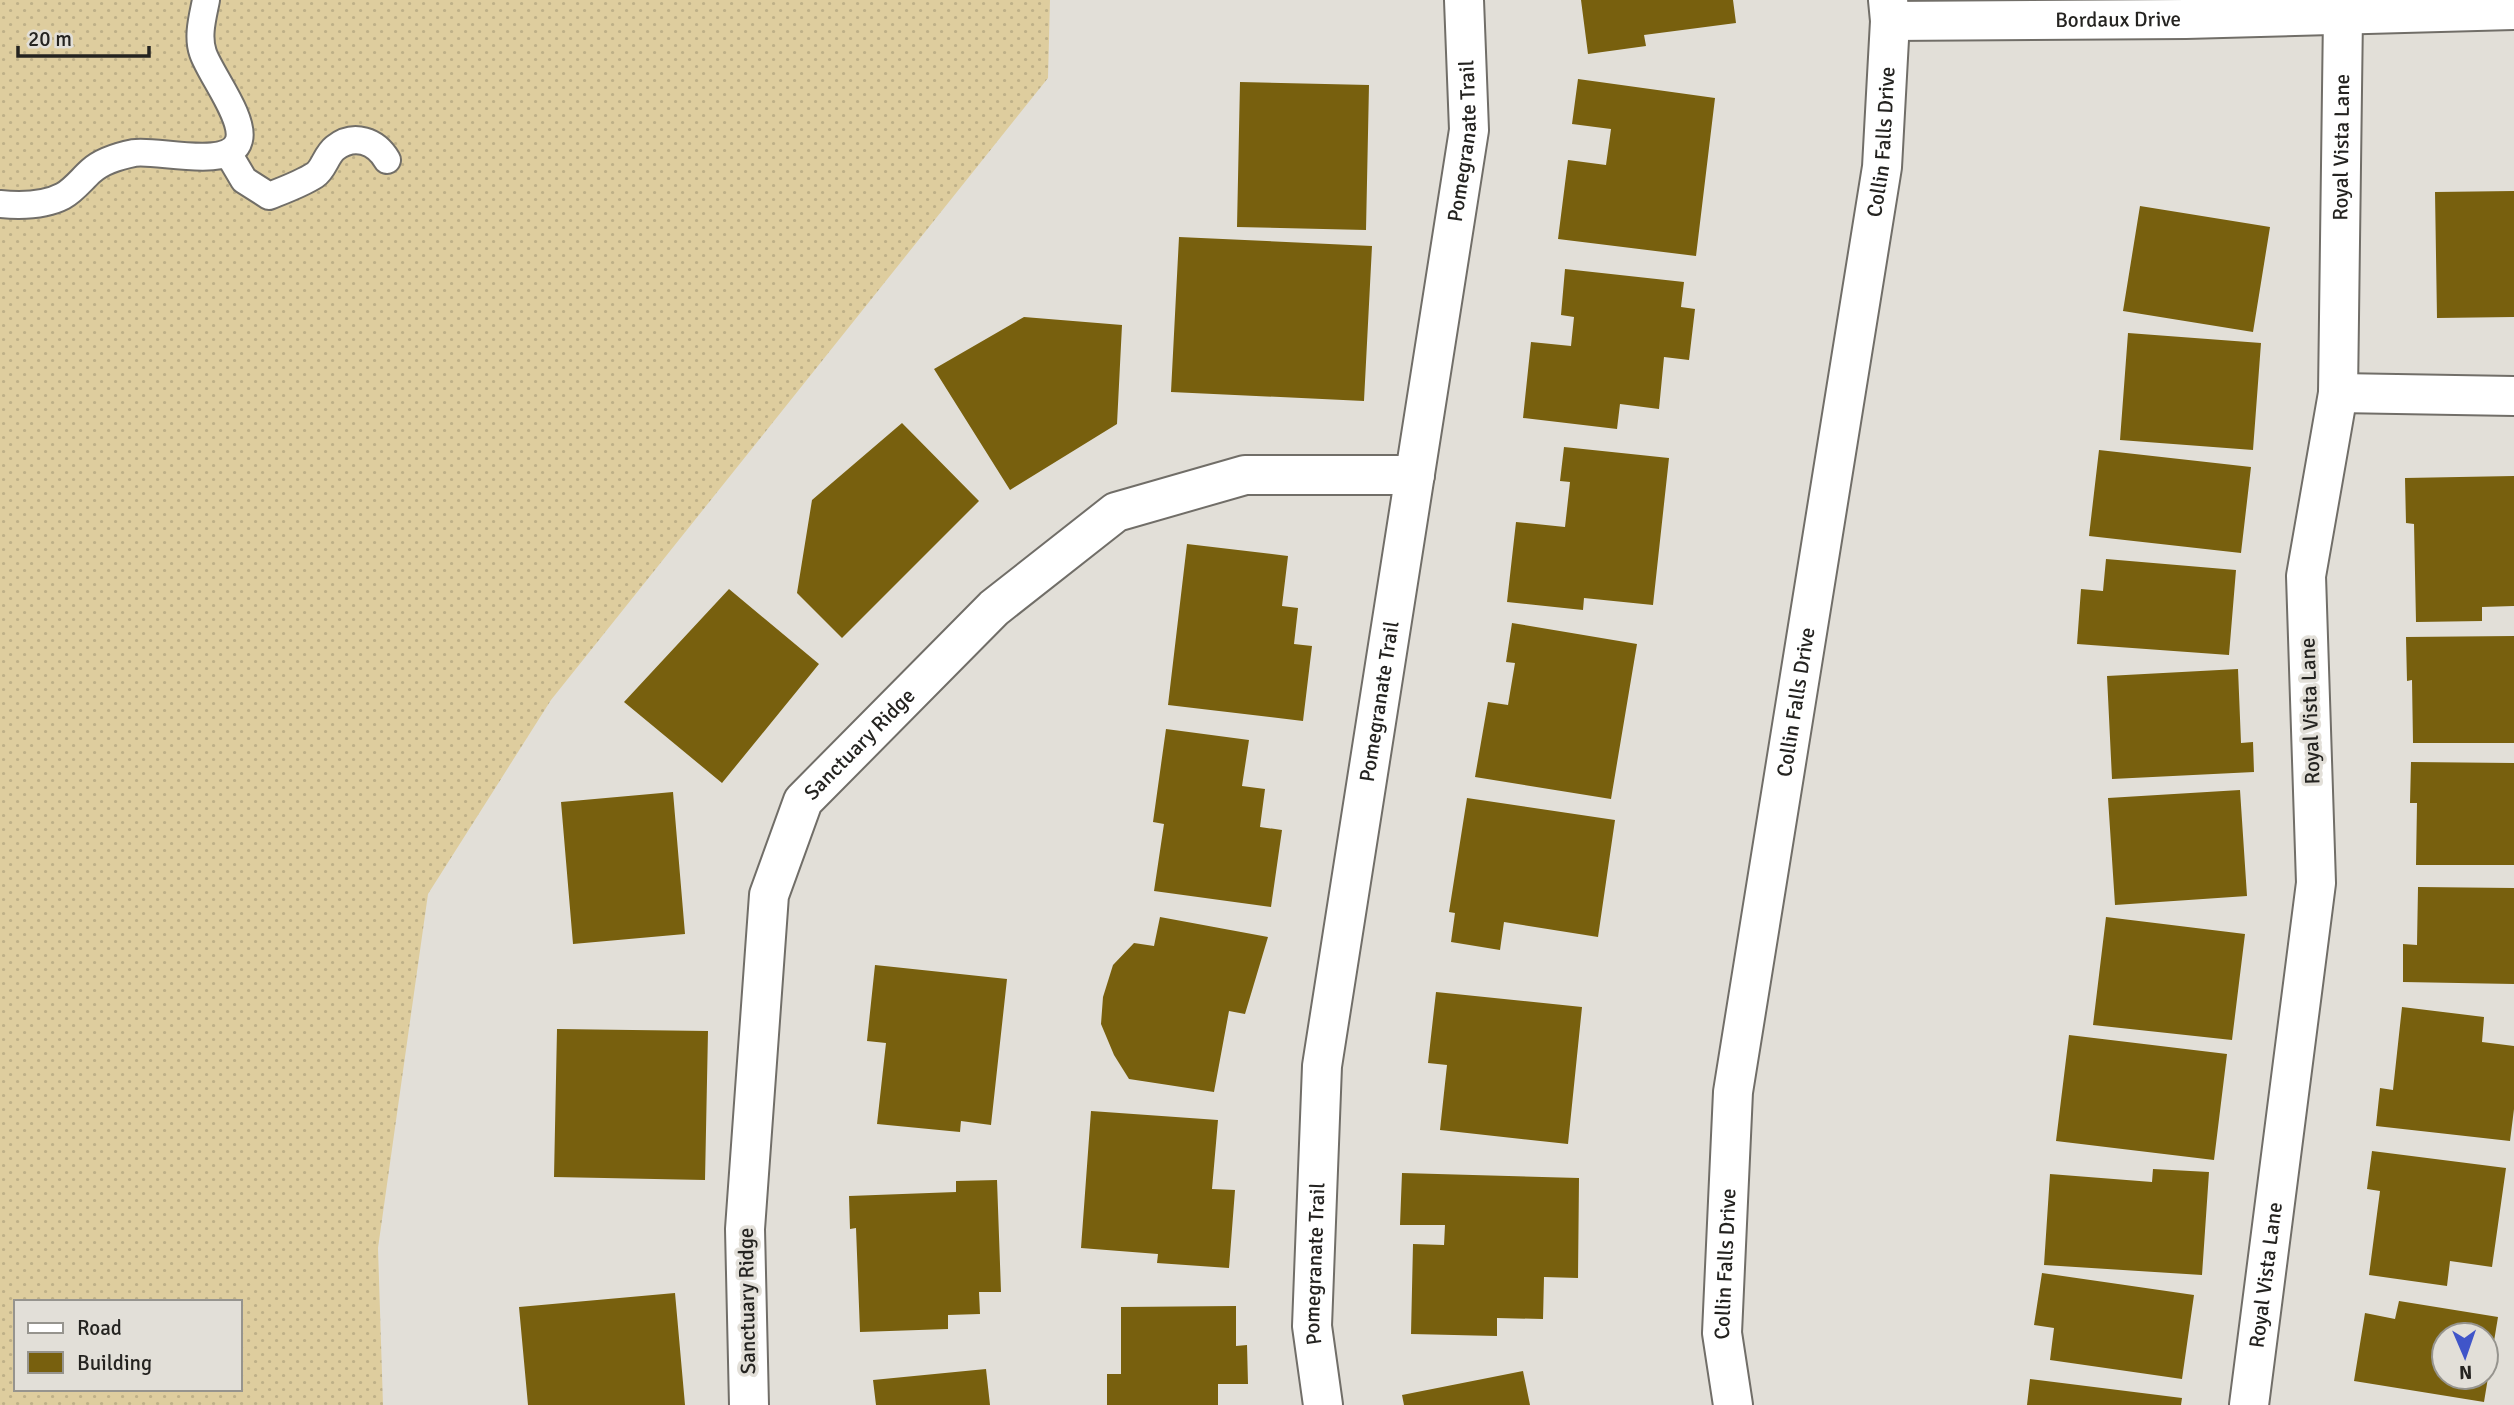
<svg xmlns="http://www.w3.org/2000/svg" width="2514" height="1405" font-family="Signika,sans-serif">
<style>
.grass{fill:url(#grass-dots);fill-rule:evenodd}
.building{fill:#78600e;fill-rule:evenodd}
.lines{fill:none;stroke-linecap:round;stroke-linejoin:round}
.service-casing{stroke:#716e68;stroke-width:30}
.minor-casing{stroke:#716e68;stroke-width:42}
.service{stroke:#fff;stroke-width:26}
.minor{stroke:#fff;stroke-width:38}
.labels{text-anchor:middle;stroke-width:7;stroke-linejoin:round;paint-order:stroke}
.street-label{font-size:21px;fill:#242320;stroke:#e2dfd8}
</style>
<defs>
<pattern id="grass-dots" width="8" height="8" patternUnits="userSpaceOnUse" patternTransform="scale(1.75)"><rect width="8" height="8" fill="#decd9e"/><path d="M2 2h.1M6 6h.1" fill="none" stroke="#beb088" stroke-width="1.8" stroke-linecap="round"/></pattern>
</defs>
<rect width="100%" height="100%" fill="#e2dfd8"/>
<path class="grass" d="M0,0H1050L1048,78L551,700L428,894L378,1248L383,1405H0ZM16,1302H240V1389H16Z"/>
<path class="building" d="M1581,0H1733L1736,23L1644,35L1646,46L1588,54Z
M1578,79L1715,98L1696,256L1558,239L1568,160L1606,165L1611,129L1572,124Z
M1240,82L1369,85L1366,230L1237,227Z
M2514,191V317L2437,318L2435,192Z
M2140,206L2270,227L2253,332L2123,311Z
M1179,237L1372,246L1364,401L1171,392Z
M1565,269L1684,282L1681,307L1695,309L1689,360L1664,357L1659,409L1620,404L1617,429L1523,418L1531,342L1571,346L1574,317L1561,315Z
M1024,317L1122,325L1117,424L1010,490L934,369Z
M2128,333L2261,343L2253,450L2120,440Z
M902,423L979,501L842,638L797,593L812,500Z
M1564,447L1669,458L1653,605L1584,598L1583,610L1507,602L1516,522L1565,527L1570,482L1560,481Z
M2099,450L2251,467L2241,553L2089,536Z
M2514,476V606L2482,607V621L2416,622L2414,524L2406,523L2405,478Z
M1187,544L1288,556L1282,606L1298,608L1294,644L1312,646L1303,721L1168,705Z
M2106,559L2236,570L2229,655L2077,644L2081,589L2103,591Z
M729,589L819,664L722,783L624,702Z
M1512,623L1637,644L1611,799L1475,777L1488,702L1508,705L1515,663L1506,662Z
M2514,636V743H2413L2412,680L2407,681L2406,637Z
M2238,669L2241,743L2253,742L2254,772L2112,779L2107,676Z
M1166,729L1249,740L1242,786L1265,789L1260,827L1282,830L1271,907L1154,891L1164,824L1153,822Z
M2411,762L2514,763V865H2416L2417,803H2410Z
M2240,790L2247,896L2115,905L2108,798Z
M673,792L685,934L573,944L561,802Z
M1467,798L1615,820L1598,937L1504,922L1500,950L1451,942L1455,913L1449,912Z
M2418,887L2514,888V984L2403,982V944L2417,945Z
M1160,917L1268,937L1245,1014L1229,1011L1214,1092L1129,1079L1114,1055L1101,1024L1103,997L1113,965L1134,943L1154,946Z
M2106,917L2245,934L2232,1040L2093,1025Z
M875,965L1007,979L991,1125L961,1121L960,1132L877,1124L886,1043L867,1041Z
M1436,992L1582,1007L1568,1144L1440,1130L1447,1065L1428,1063Z
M2402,1007L2484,1017L2482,1042L2514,1046V1109L2510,1141L2376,1126L2380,1088L2393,1090Z
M557,1029L708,1031L705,1180L554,1177Z
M2069,1035L2227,1054L2214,1160L2056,1141Z
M1091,1111L1218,1120L1212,1189L1235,1190L1229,1268L1157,1263L1158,1254L1081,1248Z
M2372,1151L2506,1168L2492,1267L2450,1261L2447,1286L2369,1275L2380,1191L2367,1189Z
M2153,1169L2209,1172L2202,1275L2044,1265L2050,1174L2152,1182Z
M1402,1173L1579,1178L1578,1278L1544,1277L1543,1319L1497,1318V1336L1411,1334L1413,1244L1444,1245L1445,1225H1400Z
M997,1180L1001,1292H979L980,1314L948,1315V1329L860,1332L856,1228L850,1229L849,1196L956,1192V1181Z
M2042,1273L2194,1295L2182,1379L2050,1360L2054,1328L2034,1325Z
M675,1293L685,1405H528L519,1307Z
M2399,1301L2498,1317L2484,1402L2354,1381L2365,1313L2395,1319ZM2444,1335H2486V1377H2444Z
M1236,1306V1346L1247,1345L1248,1384H1218V1405H1107V1374H1121V1307Z
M986,1369L990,1405H876L873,1380Z
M1523,1371L1530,1405H1404L1402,1395Z
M2030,1379L2182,1398L2181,1405H2027Z"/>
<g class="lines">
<g class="service-casing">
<path id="service" d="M228,153L244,180L269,196C284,190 301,184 315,175C324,169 326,155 335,148C354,133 376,141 387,160
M0,204C21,206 44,206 63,196C74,190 82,179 91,171C102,161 119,156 134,153C157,149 231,171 239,140C245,118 210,74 203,53C197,36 203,16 206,0"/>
</g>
<g class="minor-casing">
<g id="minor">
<path id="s1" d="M1890,21L2186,19L2514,10"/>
<path d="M2338,393L2514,396"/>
<path id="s2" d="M749,1405L745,1229L769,895L803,801L994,608L1116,512L1245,475H1415"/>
<path id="s3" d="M1323,1405L1312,1326L1322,1066L1469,130L1464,0"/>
<path id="s4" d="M1733,1405L1722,1333L1733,1092L1882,167L1890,21L1888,0"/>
<path id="s5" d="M2249,1405L2316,883L2306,576L2338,393L2343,15"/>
</g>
</g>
<use href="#service" class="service"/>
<use href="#minor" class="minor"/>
</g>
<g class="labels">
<g class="street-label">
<text dy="7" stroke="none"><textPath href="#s1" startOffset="228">Bordaux Drive</textPath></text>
<text dy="7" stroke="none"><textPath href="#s3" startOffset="1276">Pomegranate Trail</textPath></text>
<text dy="7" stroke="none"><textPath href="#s4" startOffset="1276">Collin Falls Drive</textPath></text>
<text dy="7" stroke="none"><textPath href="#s5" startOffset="1265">Royal Vista Lane</textPath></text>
<text dy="7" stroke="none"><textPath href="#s3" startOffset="709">Pomegranate Trail</textPath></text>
<text dy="7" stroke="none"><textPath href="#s4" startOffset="709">Collin Falls Drive</textPath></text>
<text transform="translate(2310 711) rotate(-92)" y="7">Royal Vista Lane</text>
<text dy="7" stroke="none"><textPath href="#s2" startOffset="691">Sanctuary Ridge</textPath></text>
<text dy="7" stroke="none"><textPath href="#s3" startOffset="142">Pomegranate Trail</textPath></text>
<text dy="7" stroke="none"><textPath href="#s4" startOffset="142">Collin Falls Drive</textPath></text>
<text dy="7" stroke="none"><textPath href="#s5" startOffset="131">Royal Vista Lane</textPath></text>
<text transform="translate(747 1301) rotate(-91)" y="7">Sanctuary Ridge</text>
</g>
</g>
<rect x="14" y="1300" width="228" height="91" fill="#e2dfd8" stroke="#96948e" stroke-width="2"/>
<rect x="28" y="1323" width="35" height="10" fill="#ffffff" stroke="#96948e" stroke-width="2"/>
<text x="77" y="1335" font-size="21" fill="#242320">Road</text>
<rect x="28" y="1352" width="35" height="21" fill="#78600e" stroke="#96948e" stroke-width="2"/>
<text x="77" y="1370" font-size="21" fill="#242320">Building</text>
<g transform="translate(2465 1356) rotate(178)"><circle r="33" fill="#e2dfd8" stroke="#96948e" stroke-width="2"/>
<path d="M0-5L12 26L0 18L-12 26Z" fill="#4055c9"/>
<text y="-10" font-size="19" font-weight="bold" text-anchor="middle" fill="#242320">N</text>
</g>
<path d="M18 46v10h131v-10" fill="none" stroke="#242320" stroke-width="3.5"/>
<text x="28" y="46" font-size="21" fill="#242320" stroke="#e2dfd8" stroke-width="5" paint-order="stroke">20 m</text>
</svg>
